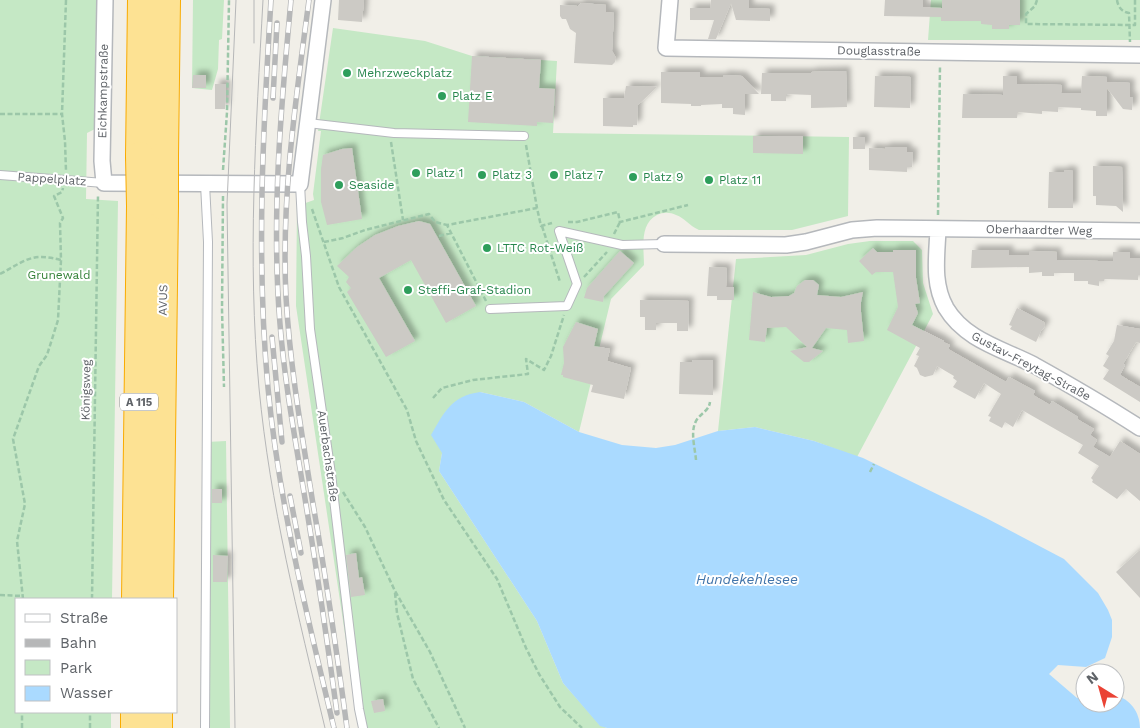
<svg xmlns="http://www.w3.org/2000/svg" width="1140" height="728" font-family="'Work Sans',sans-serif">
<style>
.green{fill:#c5e8c5}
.water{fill:#aadaff}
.building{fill:#cccac5;filter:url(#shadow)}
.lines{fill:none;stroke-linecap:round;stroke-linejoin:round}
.lane-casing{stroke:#b5b8bc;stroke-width:10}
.street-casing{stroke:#b5b8bc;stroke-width:18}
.highway-casing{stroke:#f9ab00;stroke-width:30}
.path{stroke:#9cc7a9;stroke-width:2.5;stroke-dasharray:5 2.5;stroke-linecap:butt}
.lane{stroke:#fff;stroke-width:8}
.street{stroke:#fff;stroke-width:15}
.highway{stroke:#fde293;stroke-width:28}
.tram{stroke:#b6b7b8;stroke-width:1}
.rail-casing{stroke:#b6b7b8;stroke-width:5.5}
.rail{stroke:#fff;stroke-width:4;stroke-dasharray:11;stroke-linecap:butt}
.highway-bridge-casing{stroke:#f9ab00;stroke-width:30;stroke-linecap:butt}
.highway-bridge{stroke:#fde293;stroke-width:28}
.leisure-dot{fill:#2e9e5b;stroke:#fff;stroke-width:2}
.labels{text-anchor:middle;stroke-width:4;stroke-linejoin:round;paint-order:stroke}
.shield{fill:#fff;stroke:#8f9295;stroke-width:1}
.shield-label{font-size:11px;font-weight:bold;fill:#5f6368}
.street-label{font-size:12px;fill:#5f6368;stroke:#fff}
.leisure-label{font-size:12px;fill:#27864d;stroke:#fff;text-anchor:start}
.park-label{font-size:12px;fill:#348238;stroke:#fff}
.water-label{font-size:14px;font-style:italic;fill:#4174aa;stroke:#fff}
</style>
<defs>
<filter id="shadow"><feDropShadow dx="4.5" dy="-4.5" stdDeviation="2.5" flood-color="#0004"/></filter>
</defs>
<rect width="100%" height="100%" fill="#f1efe8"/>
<path class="green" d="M0,0H96L95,129L87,133L86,199L118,201L112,599H16V712H111V728H0Z
M193,0H224L222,39L219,40L218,69L212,90L192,88Z
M931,0H1140V40H928Z
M333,28L425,41L472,56L557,61L553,133L849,137L848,216L792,230H699C688,225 685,218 676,215C670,212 663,212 657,215C639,224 644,249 644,265L611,299L579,432L524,402L480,392L442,453L439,471L537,621L563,683L600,725L607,728H359L296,306L297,206L314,200L313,194L321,131H318L319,124Z
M870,241H913L922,250L923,283L933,314L857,457L814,441L755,427L718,431L736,259L806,255L848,244Z
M226,441L230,728H208L207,442Z"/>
<path class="water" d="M480,392L524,402L579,432L622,445L656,448L675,445L718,431L755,427L814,441L863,458L986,518L1064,559L1098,593L1108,610L1112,620V637L1105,658L1086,667L1058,665L1049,674L1077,698L1085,697V703H1115V695C1130,699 1140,712 1140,728H607L600,726L563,683L537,621L439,471L442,453L431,435C444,413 451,396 480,392Z"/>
<path class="building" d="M339,0H364L362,22L338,20Z
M711,0H749V8L770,9V21L736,20L731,3L716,39H708L714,20H690V8H710Z
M885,0H923V7L942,8V0H1020V25H1009V29H992V25L981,24V21H941V17L884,16Z
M581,3L606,5V12L614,13L612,51L616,58L615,62L612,65L574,63L576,33L570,29L566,19H562L560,16V5L578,6Z
M472,56L541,60L539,88L555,89L553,123L537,122V126L468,122Z
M846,71L847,107L811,108V95L786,94V101H771V94H761L762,73H811V72Z
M661,72H700V77H723V75L742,76L759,94H745V115L733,114V108H722V104L701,105V106H691V104L662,103H661Z
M193,75H206V88H192Z
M875,76L911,77L910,108L874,107Z
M1003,76H1017V84L1062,85L1061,93H1081L1082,76L1107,77V82L1130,83V97H1133L1132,110L1123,109L1107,88V116H1096V111L1081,110V108L1058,107V112L1042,111V114L1018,112L1017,118H962L963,94L1003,95Z
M215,84H226L225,109H215Z
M626,86L657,87L638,105L637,125H633V127L603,126V98H624Z
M753,136H803V154L753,153Z
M853,137H865V149H853Z
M885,147H907V152H913L912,167H907V172L869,170V148L885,149Z
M352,148L362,219L327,225L321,202V169L323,155L342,149Z
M1093,166L1122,167L1123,212L1116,206L1096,205V196H1093Z
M1064,170L1073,171V208H1048L1049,172H1064Z
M419,221L430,224L476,306L446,323L411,260L379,278L415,341L386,357L347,292L351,288L346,282L349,277L337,266L357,247L375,235L398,226Z
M873,248L877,252H893V250H916V278L920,303L915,304L918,313L912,325L944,341L943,342L950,345L948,349L1006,382L1009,377L1035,391L1033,395L1050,405L1052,401L1078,417L1077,419L1094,429L1090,435L1097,440L1093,447L1110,457L1120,441L1140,454V501L1126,489L1117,499L1092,482L1093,480L1091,478L1099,466L1078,453L1083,445L1022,410L1013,427L1005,422L1002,428L989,421L991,417L988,416L1001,394L984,383L975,399L953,387L957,381L953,378L954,376L937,366L933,375L925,377L920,375L917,368L914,366L919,356L916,355L920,348L887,330L898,307L893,272H876L872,275L859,261Z
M972,250H1009V255H1029V251L1057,252V260L1099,261H1113V252H1130V258H1140V275H1138V280L1104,279V281H1099V286L1088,284V281H1074V273H1054V276H1042V272L1029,273V267L971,268Z
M620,251L634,263L604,296L603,302L584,298L587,288Z
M709,267L727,268L726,287H734V300H717V296H707Z
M805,280H813L819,285L817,295L841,297L863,292L861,302V312L864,341L848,343L847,330L826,328L812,348L823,351L809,362H804L790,351L807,347L786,327L767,328L765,342L749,340L753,292L771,297L789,296L794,293L797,286Z
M640,300L689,301L688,331H677V323H656V330H645V317H640Z
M1017,308L1044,322L1045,326L1041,331L1036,342L1010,329L1012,326L1009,325Z
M576,322L598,329L594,346L610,349L607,361L631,368L624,399L591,392L593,385L563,377V375H561L564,363L563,347Z
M1117,325L1140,329V343L1136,342L1123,364L1125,365L1120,375L1140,387V402L1103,379L1109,370L1103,366L1109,356L1106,354L1114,341Z
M693,360H713V395L679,394L680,362H692Z
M212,489H222V503H212Z
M1140,550V598L1116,572Z
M356,553L359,578L362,577L365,595L351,597L346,555Z
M213,555L228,556L227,582H213Z
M383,699L385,711L374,713L371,701Z"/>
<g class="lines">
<g class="lane-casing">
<path id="lane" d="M308,123L394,133L524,136
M0,175L104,183
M205,184L208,242L205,728
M300,184L302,222L306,256L310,329L331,474L359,709L363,728
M490,309L567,306L577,284L559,231L622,245L664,244"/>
</g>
<g class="street-casing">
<path id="street" d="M105,0L102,161L104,183L300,184L323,0
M670,0L666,48L1140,55
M938,229C937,256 932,283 946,308C965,340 1003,349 1034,365C1070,385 1106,406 1140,428
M664,244L786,245L806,242L852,230L877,228L1140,231"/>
</g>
<g class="highway-casing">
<path id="highway" d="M140,156L142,0
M164,156L166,0
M136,599L141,206
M159,599L164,206
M135,728V712
M158,728V712"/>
</g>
<path class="path" d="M66,0L62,114L65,141L66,171
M1037,0L1035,6L1026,14V24L1135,25V0
M1117,0C1118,7 1122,12 1129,13L1130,42
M0,114H61
M391,142L403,220
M526,145L537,208
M223,170L227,112L229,0
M223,196L222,309L224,387
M312,209L339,287L407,410L416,441L444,500L497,579L526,648L539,674L560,707L582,728
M938,215L940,66
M568,222H577L618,212L620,222L688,205
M542,226L560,282
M614,234L620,222
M439,236L451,233
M324,242L343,238L365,230L429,214L435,222L447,225
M0,274C25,261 31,252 61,260
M584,277L607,252
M486,301L447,225L537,208L541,226L552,223
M433,398L442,388L473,380L528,374L526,359L544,370L551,356L564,315
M696,460C695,447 689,429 698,418C703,412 709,410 710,402
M870,472L874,464
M343,492L365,527L395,591L430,652L465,728
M395,593L397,613L413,679L439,728
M0,595L23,596
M23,599L17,541L25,504L13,439L39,366L47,355L58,320L61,260L60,223L63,218L54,196L62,192L63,188
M92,599L98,195
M22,728V712
M90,728V712"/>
<use href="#lane" class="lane"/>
<use href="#street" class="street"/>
<use href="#highway" class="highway"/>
<path class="tram" d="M263,0C256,129 247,259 259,388C270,504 298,615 325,728
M254,43V0
M235,728L227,204L236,0"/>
<g class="rail-casing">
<path id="rail" d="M271,0C263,129 256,259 268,388C279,503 307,616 334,728
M291,0C281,107 271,217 280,324C285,387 297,449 307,511C318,578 328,646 337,713
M309,0C296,98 281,198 286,297C290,367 302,435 313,504C326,578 337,653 347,728
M273,98L277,23
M272,337L282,442
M290,496L301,553"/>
</g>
<use href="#rail" class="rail"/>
<g class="highway-bridge-casing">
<path id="highway-bridge" d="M140,156L141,206
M164,156V206"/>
</g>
<use href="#highway-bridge" class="highway-bridge"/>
</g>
<g class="leisure-dot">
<circle cx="347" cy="73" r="5"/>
<circle cx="442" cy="96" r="5"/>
<circle cx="416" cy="173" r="5"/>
<circle cx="482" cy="175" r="5"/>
<circle cx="554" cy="175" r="5"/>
<circle cx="633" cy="177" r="5"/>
<circle cx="709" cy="180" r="5"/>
<circle cx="339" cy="185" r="5"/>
<circle cx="487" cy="248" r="5"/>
<circle cx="408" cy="290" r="5"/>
</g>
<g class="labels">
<rect class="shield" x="120" y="393.5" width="38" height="17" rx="4"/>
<g class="shield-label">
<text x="139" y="406">A 115</text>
</g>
<g class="street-label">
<text transform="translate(879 51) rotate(1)" y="4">Douglasstraße</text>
<text transform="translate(103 91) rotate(-89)" y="4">Eichkampstraße</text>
<text transform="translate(52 179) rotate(4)" y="4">Pappelplatz</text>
<text transform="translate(1039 230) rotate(1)" y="4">Oberhaardter Weg</text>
<text transform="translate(163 300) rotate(-89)" y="4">AVUS</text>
<text transform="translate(1031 366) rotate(28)" y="4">Gustav-Freytag-Straße</text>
<text transform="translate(86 390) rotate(-89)" y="4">Königsweg</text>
<text transform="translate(328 456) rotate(82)" y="4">Auerbachstraße</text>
</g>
<g class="leisure-label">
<text x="357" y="77">Mehrzweckplatz</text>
<text x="452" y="100">Platz E</text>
<text x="426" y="177">Platz 1</text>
<text x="492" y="179">Platz 3</text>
<text x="564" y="179">Platz 7</text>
<text x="643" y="181">Platz 9</text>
<text x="719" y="184">Platz 11</text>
<text x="349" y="189">Seaside</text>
<text x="497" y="252">LTTC Rot-Weiß</text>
<text x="418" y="294">Steffi-Graf-Stadion</text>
</g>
<g class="park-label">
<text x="59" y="279">Grunewald</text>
</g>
<g class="water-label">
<text x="747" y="584">Hundekehlesee</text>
</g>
</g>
<rect x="15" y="598" width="162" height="115" fill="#ffffff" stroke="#bfc1c3"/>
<rect x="25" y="614" width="25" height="8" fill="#ffffff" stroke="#bfc1c3"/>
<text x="60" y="623" font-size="15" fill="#5f6368">Straße</text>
<rect x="25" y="639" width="25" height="8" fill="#b6b7b8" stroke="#bfc1c3"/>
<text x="60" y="648" font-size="15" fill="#5f6368">Bahn</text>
<rect x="25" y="660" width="25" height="15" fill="#c5e8c5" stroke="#bfc1c3"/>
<text x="60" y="673" font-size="15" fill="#5f6368">Park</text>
<rect x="25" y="686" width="25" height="15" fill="#aadaff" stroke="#bfc1c3"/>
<text x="60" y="698" font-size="15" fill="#5f6368">Wasser</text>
<g transform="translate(1100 688) rotate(323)"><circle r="24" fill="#ffffff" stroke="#bfc1c3"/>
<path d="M0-4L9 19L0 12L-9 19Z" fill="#ea4335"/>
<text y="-8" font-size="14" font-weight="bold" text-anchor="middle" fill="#5f6368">N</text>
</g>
</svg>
